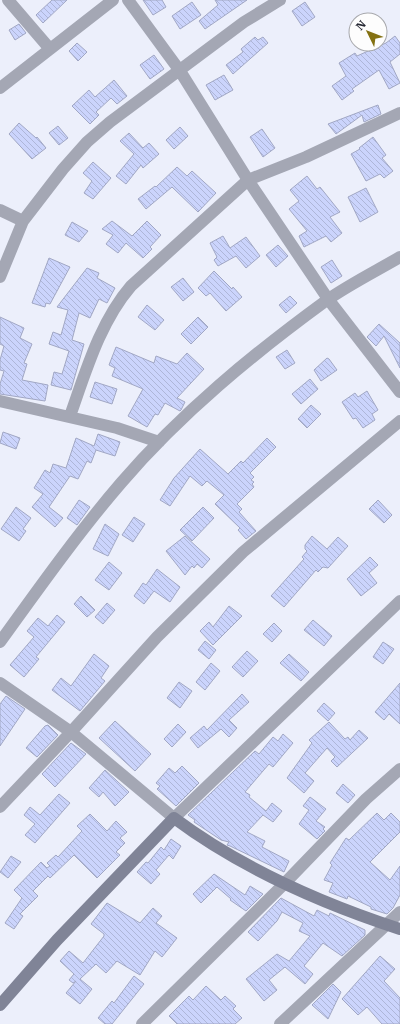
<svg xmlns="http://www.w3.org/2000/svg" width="400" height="1024" font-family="'IBM Plex Serif',serif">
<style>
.building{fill:url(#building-back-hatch);stroke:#a1a7c4}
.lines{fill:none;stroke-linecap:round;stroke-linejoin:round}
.street{stroke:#a4a7b4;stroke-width:12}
.secondary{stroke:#808497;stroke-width:12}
</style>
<defs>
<pattern id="building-back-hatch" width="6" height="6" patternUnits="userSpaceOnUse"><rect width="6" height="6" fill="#cbd4fc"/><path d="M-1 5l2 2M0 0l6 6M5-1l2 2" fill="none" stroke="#aeb6d8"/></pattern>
</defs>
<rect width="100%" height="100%" fill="#eceffb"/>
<path class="building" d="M52,0H67L43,23L36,15Z
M143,0H162L166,7L153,15Z
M215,0H247L205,29L199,21L218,5Z
M192,2L201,15L180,29L172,16Z
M305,2L315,17L302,26L292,11Z
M19,24L26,33L15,40L9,30Z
M395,36L400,43V54L390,62L400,83L389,89L379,70L352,89L354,91L342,100L332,86L346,76L339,63L355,53L357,56L386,43Z
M255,37L258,40L263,37L268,43L233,74L226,65L243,52L241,49Z
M77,43L87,52L78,61L69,51Z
M154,55L164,69L150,79L140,65Z
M224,75L233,90L215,100L206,85Z
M114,80L127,96L117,104L111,98L96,112L99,115L90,124L72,106L89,90L95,97Z
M378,105L381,114L364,122L362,115L336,134L328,124Z
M19,123L36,138L37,137L46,148L32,159L9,134Z
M58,126L68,138L59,145L49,133Z
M180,127L188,136L174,149L166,140Z
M262,129L275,148L263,157L250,137Z
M129,133L143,148L149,143L159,154L143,168L141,165L126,184L116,176L134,154L120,141Z
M373,137L386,155L382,158L393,171L384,178L380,174L366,181L351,154L360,149L359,148Z
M93,162L111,178L93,199L84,193L92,181L83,173Z
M177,167L187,176L192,171L216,193L198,212L172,187L146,209L138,199L155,186L156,187Z
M307,176L317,189L320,187L340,212L330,217L342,233L331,242L326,236L304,247L299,236L307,231L289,209L299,201L290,190Z
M366,188L378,212L360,222L348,197Z
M112,221L132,236L147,221L161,235L150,247L152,249L143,258L126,243L118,253L106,244L113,235L102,229Z
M72,222L88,231L79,242L65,235Z
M223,236L230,248L246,237L260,256L246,268L236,256L218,266L214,260L217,257L210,243Z
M278,245L288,256L276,267L266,255Z
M49,258L70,267L50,304L46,303L45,307L32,303Z
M332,260L342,276L331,283L321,267Z
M87,268L99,273L97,278L115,288L107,303L99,299L90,318L79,313L72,340L84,344L71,390L51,385L54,372L62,374L69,351L49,344L53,332L61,335L68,310L57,307Z
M214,271L232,289L233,287L242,297L226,311L210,293L206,296L198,288Z
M183,278L194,292L183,301L171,287Z
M290,296L297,303L286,313L279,305Z
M147,305L164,320L155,330L138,317Z
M0,317L24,328L20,338L32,344L24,363L27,364L22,380L48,385L45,401L0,394V384L4,371L0,370V360L4,346L0,344Z
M198,317L208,327L191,344L181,334Z
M379,324L400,343V368L384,336L376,346L367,337Z
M116,347L154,363L156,356L177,364L187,353L204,369L177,398L185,402L181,410L180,411L165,403L158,415L155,414L147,427L128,416L143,389L112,376L115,368L109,365Z
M287,350L295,363L285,369L276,357Z
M327,358L329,359L337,370L321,381L314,370Z
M310,379L318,389L301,404L292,394Z
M95,382L117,389L112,404L90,397Z
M367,391L378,410L372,414L375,420L363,428L356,418L353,419L342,402L355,393L358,397Z
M311,405L321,414L307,428L298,419Z
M3,432L20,438L16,449L0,443Z
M98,434L120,442L115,456L96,450L91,463L87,461L78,479L70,476L49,507L63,518L55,527L32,507L43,494L34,488L45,470L50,473L53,464L66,468L76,438L94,446Z
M267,438L276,447L250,473L254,477L251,480L254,482L252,484L254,487L237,504L242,509L239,512L256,531L246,539L238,530L240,528L215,504L224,495L207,481L202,486L190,476L170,506L160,500L174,478L200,449L228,474L241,461L243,463Z
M79,500L90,507L77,525L67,518Z
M378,500L392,515L384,523L369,509Z
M16,507L31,518L23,529L26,531L19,541L1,529Z
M203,507L214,518L192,541L180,530Z
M134,517L145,524L133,542L122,535Z
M105,524L119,534L108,556L93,549Z
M185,536L210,559L202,568L197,564L194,568L192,566L185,575L166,551Z
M312,536L327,549L338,537L348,546L328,568L323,567L318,572L316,570L284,607L271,596L304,559L302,557L307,551L305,549V545Z
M370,557L378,565L369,573L377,583L361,596L347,579Z
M109,562L122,573L109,590L95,580Z
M157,569L180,587L170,602L154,591L144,604L134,596L143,583L146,585Z
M81,596L95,610L87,617L74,604Z
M107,603L115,610L103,624L95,617Z
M229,606L242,616L213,645L200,631L209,622L213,627Z
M57,615L65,622L36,657L39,659L24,677L10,665L34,637L27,631L38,618L48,626Z
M313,620L332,636L324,646L304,630Z
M274,623L282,631L272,642L263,634Z
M205,641L216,650L209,659L198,650Z
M383,642L394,649L383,664L373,657Z
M247,651L258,661L243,677L232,667Z
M94,654L109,666L101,678L105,681L80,711L52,690L61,678L71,686Z
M289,654L309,672L301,681L280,663Z
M211,663L220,671L205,690L196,682Z
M179,682L192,691L180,708L167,698Z
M400,683V724L389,714L384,720L375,712Z
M242,694L249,702L229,720L237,728L229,737L221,729L198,748L190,738L204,726L207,730Z
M6,696L25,709L0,746V704Z
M324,703L335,713L328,721L317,711Z
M115,721L151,754L135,771L99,738Z
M329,722L345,739L348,737L350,740L359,730L368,738L337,767L331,761L335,757L327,748L305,773L314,781L304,793L287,778L312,743L309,740Z
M178,724L186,732L172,747L164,739Z
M48,725L58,735L37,757L26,748L45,726Z
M283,734L293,743L273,767L269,764L245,792L250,795L249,797L266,811L272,803L282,811L273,822L263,815L247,832L265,841L262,847L289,861L284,872L230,846L227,845L229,842L221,840L194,822L195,820L188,815L255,751L259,754L273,737L278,741Z
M71,743L86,754L55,787L42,774Z
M182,766L199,783L176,806L157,789L160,786L156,783L169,768L175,773Z
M105,770L129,792L115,806L103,792L99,797L89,788Z
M343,784L355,795L348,803L336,793Z
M59,794L70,803L35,843L25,835L35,824L24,815L30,807L40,815Z
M310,797L326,809L316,821L325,827L323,829L325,831L317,839L299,824L309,810L303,806Z
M377,813L384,820L391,813L400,822V832L370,862L390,880L400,866V895L393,908L387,914L371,909V907L348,896L347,899L329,892L333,883L324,880L332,865L330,863L346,838L349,840Z
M90,814L107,831L116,821L127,832L120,838L125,843L116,852L120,855L97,878L74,855L50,878L48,876L33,891L38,896L20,914L23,916L14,929L5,923L22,898L14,890L41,862L47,868L50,866L47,863L56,855L58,857L82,831L77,826Z
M171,839L181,846L173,859L169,855L156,870L160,874L151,884L137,872L146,862L148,863L161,847L164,850Z
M11,856L21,862L8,878L0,872Z
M214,874L245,895L250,886L263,894L246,911L230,900L231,899L217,887L201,903L193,894Z
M281,898L314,916L317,910L329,916L330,913L365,930V935L342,956L323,943L304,966L313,974L305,984L285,967L269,980L277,990L264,1001L246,979L277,954L289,961L310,936L299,931L303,923L282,912L277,921L258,941L248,932Z
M107,903L140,923L153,908L162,916L156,923L177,938L162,957L155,951L140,975L117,961L106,973L96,964L80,979L92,989L80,1004L66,993L76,981L73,983L69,980L74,974L60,961L69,951L83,963L104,936V934L91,924Z
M380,956L395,969L384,981L400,998V1024H382L367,1007L358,1015L342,999Z
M134,976L144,984L112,1024H105L98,1018L112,1001L114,1003Z
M333,984L341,992L328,1019L312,1005Z
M206,986L221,1000L225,996L236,1006L233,1009L242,1018L235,1024H177L169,1016L189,996L193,1000Z"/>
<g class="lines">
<path class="street" d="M8,0L50,49
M128,0L180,71L248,180L328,299L400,392
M0,88L113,0
M0,210L23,221
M0,277L23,221L63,169L87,142L110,122L244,22L280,0
M0,401L117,428L159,442
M70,416C86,371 100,322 131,286L248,180L306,157L400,113
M0,642C39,588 78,533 121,483C181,413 253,354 327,300C350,284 376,271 400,257
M0,683L71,732L174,818L400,601
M0,807L71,732L157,637L243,552L400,421
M142,1024L284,884L366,799L400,769
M280,1024L400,912"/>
<path class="secondary" d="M0,1005L57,940L174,818C241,868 320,903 400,929"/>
</g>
<g transform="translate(368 32) rotate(313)"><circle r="19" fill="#fdfdfd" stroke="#a7a8ac"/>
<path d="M0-3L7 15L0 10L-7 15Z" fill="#847112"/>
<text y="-6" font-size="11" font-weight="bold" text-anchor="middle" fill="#252833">N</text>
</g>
</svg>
